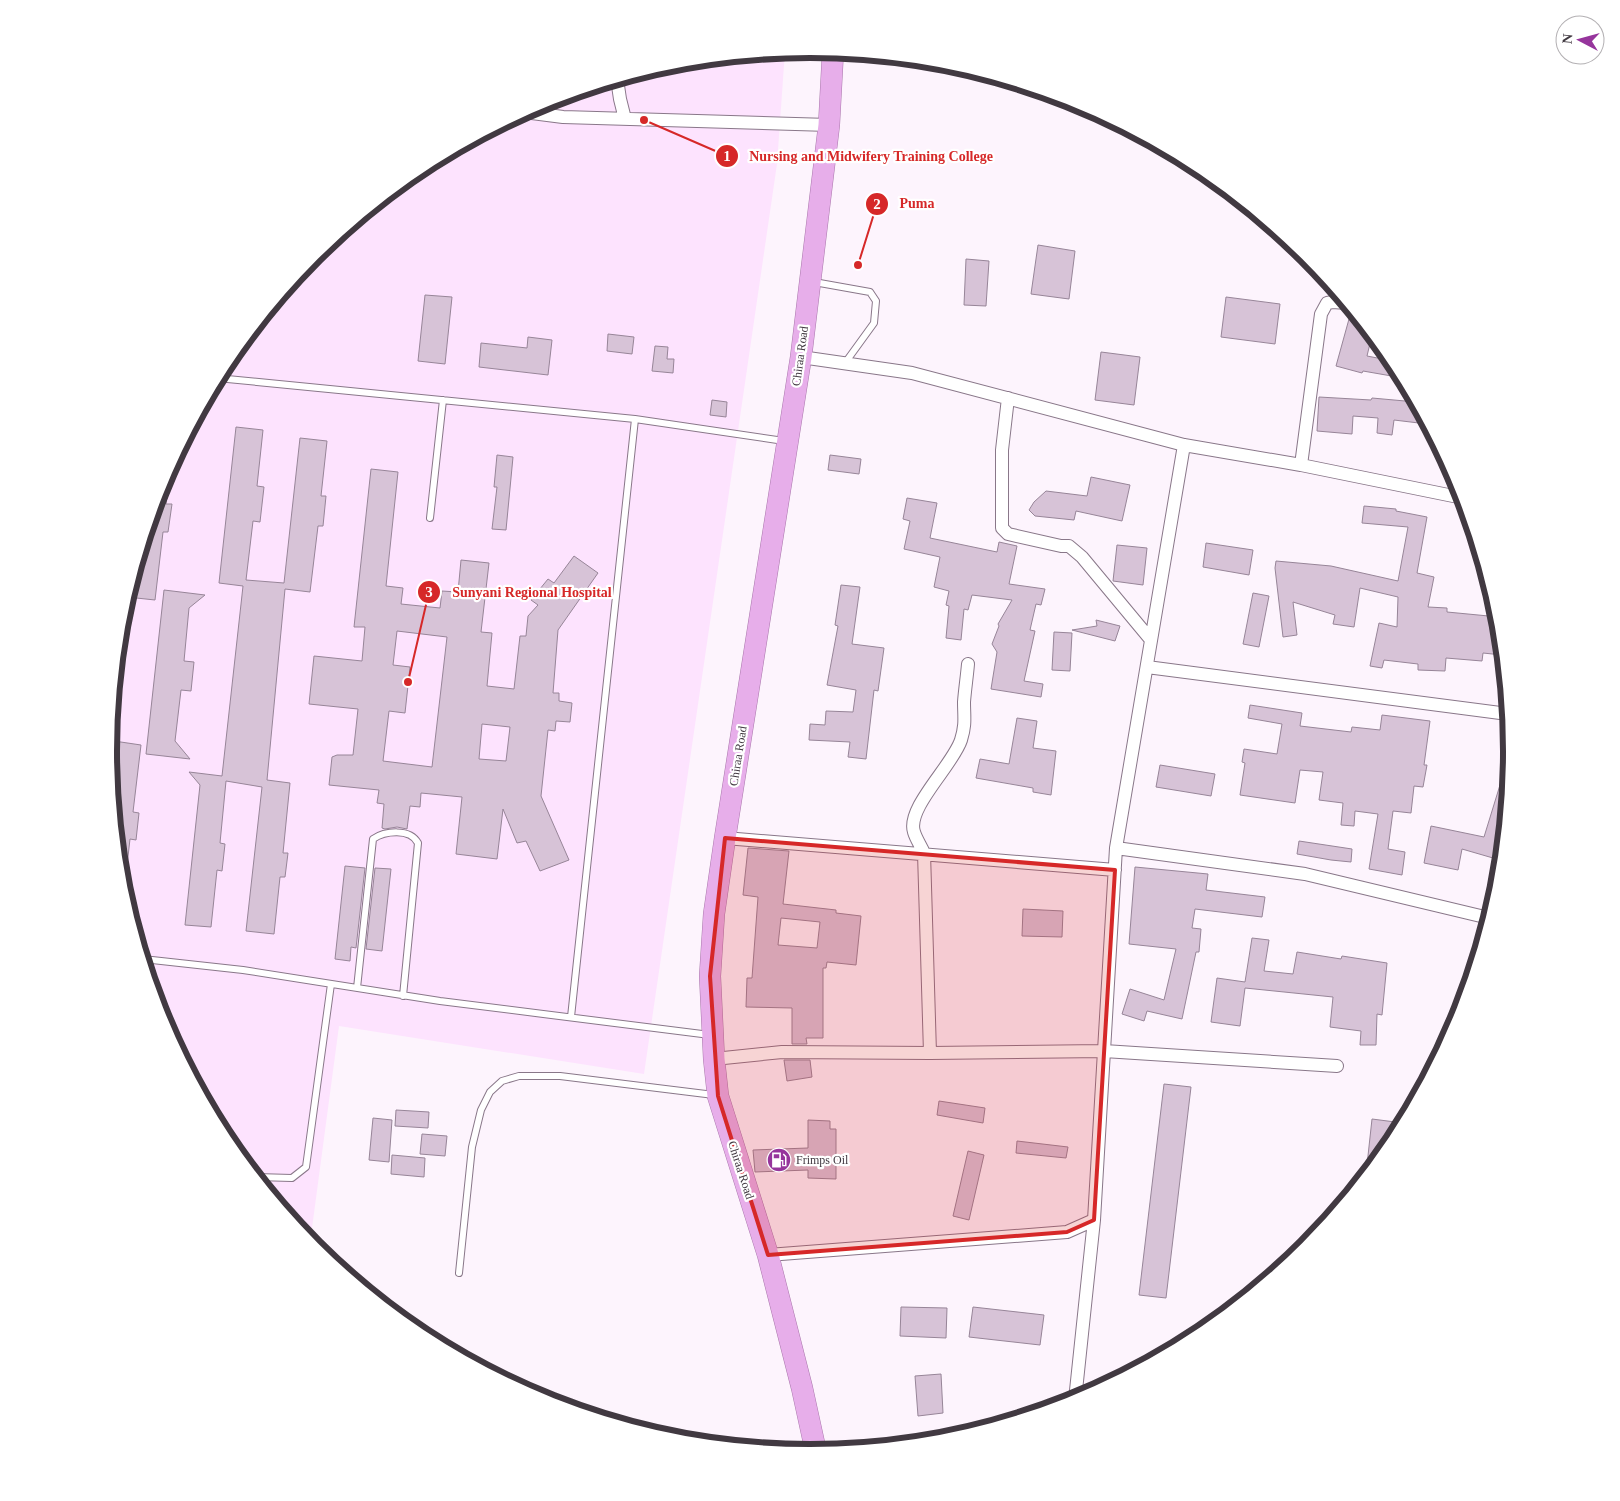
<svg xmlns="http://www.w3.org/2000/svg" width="1620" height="1501" font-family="'Times New Roman',serif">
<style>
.built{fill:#fde3fe}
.building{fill:#d7c3d7;stroke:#978598;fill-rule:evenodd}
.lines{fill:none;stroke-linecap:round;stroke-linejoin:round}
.service-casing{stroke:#897789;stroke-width:8}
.minor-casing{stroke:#897789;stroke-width:14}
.trunk-casing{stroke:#a977ab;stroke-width:22}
.service{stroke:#fff;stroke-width:6}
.minor{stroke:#fff;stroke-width:12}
.trunk{stroke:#e7aeea;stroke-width:21}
.marked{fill:#d62828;fill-opacity:0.2;stroke:#d62828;stroke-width:4;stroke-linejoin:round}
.labels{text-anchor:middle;stroke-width:4.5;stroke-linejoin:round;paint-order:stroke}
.street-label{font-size:12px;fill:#413941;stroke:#fff}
.poi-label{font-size:12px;fill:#413941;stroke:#fff;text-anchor:start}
.rim{fill:none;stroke:#413941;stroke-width:6}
.leader{fill:none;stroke:#d62828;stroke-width:2}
.callout-dot{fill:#d62828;stroke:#fff;stroke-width:2}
.mark-label{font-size:15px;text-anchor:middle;font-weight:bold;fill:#fff}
.callout-label{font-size:14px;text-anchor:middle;font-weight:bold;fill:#d62828;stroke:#fff;stroke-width:4.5;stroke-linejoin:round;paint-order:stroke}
</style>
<rect width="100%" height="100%" fill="#fdf4fd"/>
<path class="built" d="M785,51L777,164L644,1074L339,1026L310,1243L226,1140L162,1019L122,887L108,750L122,613L162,482L227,360L314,254L420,167L542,102L673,62Z"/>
<path class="building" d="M1038,245L1075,251L1069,299L1031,294Z
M966,259L989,261L986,306L964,305Z
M425,295L452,297L445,364L418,361Z
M1226,297L1280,304L1275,344L1221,337Z
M1349,319L1362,322L1372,335L1367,356L1393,361L1403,378L1363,371L1362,373L1336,366Z
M608,334L634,337L632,354L607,351Z
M528,337L552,340L548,375L479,367L481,343L527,348Z
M655,346L668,347L667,359H674L673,373L652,371Z
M1101,352L1140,357L1134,405L1095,400Z
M1319,397L1371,400L1372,398L1416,402L1427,424L1394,420L1392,435L1377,433L1378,418L1353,416L1352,434L1317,431Z
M712,400L727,402L726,417L710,415Z
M236,427L263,430L257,486L264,487L260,522L253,521L246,580L284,583L300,438L327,441L321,496H326L323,526H318L310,592L285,589L267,780L290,783L283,853H288L285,877H280L274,934L246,931L262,787L226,781L220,843L225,844L222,871L217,870L211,927L185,925L200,785L189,772L222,776L243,586L219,583Z
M497,455L513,457L506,530L492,529L497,487H494Z
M830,455L861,459L859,474L828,470Z
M371,469L398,472L386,586L403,588L401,604L440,608L442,591L458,592L461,560L489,563L481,632L492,633L487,686L514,689L520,636H526L528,616L538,605L531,600L548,579L554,583L574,556L598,573L558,630L553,693H559V701L572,703L570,722L556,721L555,731L548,730L541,796L569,860L540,871L526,841L517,843L503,809L497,859L456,854L462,797L421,793L420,807L410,806L407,829L397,827L385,829L382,828L384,804L377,803L379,790L329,785L332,757L337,755H353L358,709L309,704L314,656L362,661L365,627H354ZM397,631L447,637L432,767L383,761L389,711L405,713L410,667L393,665ZM482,724L510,727L506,761L479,759Z
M1091,477L1130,485L1122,521L1076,511L1074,520L1035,516L1029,510L1034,502L1046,491L1087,496Z
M163,479L169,480L166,504H172L168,532H163L155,600L127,597Z
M907,498L937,503L930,538L997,552L999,542L1017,546L1009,584L1045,589L1041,605L1036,604L1030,630L1035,631L1024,681L1043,684L1041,697L991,689L997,652L992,644L999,626L998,624L1012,600L972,595L968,610L964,609L961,640L946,638L949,606L946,605L949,591L934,587L940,557L904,549L910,521L903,519Z
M1364,506L1396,509V511L1427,517L1417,573L1434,577L1428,607L1447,608V612L1499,617L1502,655L1483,653L1482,661L1446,658L1445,671L1418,670V664L1384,660L1382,668L1370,666L1379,623L1397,627L1398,597L1360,588L1354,627L1333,624L1335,615L1293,602L1297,635L1283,637L1275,568L1276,561L1331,566L1398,581L1408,527L1362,523Z
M1206,543L1253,550L1249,575L1203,567Z
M1117,545L1147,548L1143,585L1113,581Z
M841,585L860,587L852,644L884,648L878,691L874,690L866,759L848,757L850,742L809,740L810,724L825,725L826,711L853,712L856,690L827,685L838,626L835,625Z
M164,590L205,595L189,608L184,661L194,662L191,691L181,690L175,741L190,759L146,754Z
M1253,593L1269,596L1259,647L1243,644Z
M1096,620L1120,626L1115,641L1072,630L1097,626Z
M1054,632L1072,633L1070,671L1052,670Z
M1250,705L1302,713L1300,726L1351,732L1352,727L1380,730L1382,715L1430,721L1424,765H1427L1423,787L1414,786L1411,813L1393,811L1388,849L1405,852L1402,875L1369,869L1378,814L1355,811L1354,826L1341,825L1343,803L1319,800L1323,772L1300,770L1295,803L1240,795L1245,763L1242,762L1244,749L1277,754L1282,724L1248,718Z
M1017,718L1037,721L1033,748L1056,751L1051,795L1033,792V788L976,778L980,759L1009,764Z
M114,741L141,745L133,812L139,813L136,840L130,839L126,874H120L111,773Z
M1160,765L1215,774L1211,796L1156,787Z
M1504,772L1510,773L1504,832H1501L1493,858L1462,849L1458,870L1424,863L1431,826L1484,837Z
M1299,841L1352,849L1351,862L1331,860L1297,854Z
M748,848L789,851L783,904L836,910V913L861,916L856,965L827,962L826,968H823V1038H806L807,1044H792V1008L746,1007L747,978H752L758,897L743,895ZM781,918L820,922L817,948L778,945Z
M345,866L365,868L356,948L351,947L350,961L335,959Z
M1135,867L1208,874L1206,890L1265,897L1262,917L1195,909L1192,928L1201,929L1199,952H1196L1182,1019L1147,1011L1144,1021L1122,1014L1130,989L1164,1000L1176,949L1129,944Z
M375,868L391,869L382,951L366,949Z
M1023,909L1063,911L1062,937L1022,936Z
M1252,938L1269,940L1264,971L1293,974L1297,952L1341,959L1342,956L1387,963L1382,1015L1377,1014L1376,1045H1360L1361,1031L1330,1027L1333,997L1245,988L1240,1026L1211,1022L1217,978L1245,982Z
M784,1060H810L812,1077L787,1081Z
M1164,1084L1191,1087L1166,1298L1139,1295Z
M939,1101L985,1108L983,1123L937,1115Z
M396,1110L429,1112L428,1128L395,1126Z
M373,1118L392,1120L389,1162L369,1160Z
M1372,1119L1403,1123L1393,1141L1366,1174Z
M808,1120L830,1121V1129H836V1179L808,1178V1170L755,1172L753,1150L808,1148Z
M422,1134L447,1136L445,1156L420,1154Z
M1017,1141L1068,1147L1066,1158L1016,1153Z
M968,1151L984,1155L969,1220L953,1216Z
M392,1155L425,1158L424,1177L391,1174Z
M901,1307L947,1308L946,1338L900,1336Z
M973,1307L1044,1315L1040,1345L969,1337Z
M941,1374L943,1413L918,1416L915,1376Z"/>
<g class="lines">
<g class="service-casing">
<path id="service" d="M814,282L870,292L876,301L874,323L845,363
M217,378L635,419L784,441
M430,518L443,400
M143,959L243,970L440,1001L710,1035
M357,988L373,839C385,831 410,828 418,843L403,996
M571,1017L635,419
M256,1177L292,1178L306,1167L331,984
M459,1273L472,1147L481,1110L490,1092L502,1081L519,1076H560L714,1095"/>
</g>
<g class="minor-casing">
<path id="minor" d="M617,79L620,99L625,119
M524,112L563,117L829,125
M801,357L912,373L1184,445L1301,465L1463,498
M1008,398L1002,450V528L1008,534L1061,546H1069L1082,557L1151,640
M1301,465L1321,314L1327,303L1333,302L1346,303
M1147,667L1508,714
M725,838L1115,870
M1116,848L1305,874L1489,918
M930,1053L924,853C921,846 916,839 914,832C906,808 953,765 961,740C966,724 964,717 964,702C965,689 967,676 968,664
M714,1059L782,1052L930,1053L1104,1051L1337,1066
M768,1255L1067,1232L1094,1220
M1075,1400L1094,1220L1116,848L1184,445"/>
</g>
<g class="trunk-casing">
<path id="trunk" d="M816,1452L802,1388L768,1255L718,1096L714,1059L710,976L714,914L725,838L801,357L829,125L833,51"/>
</g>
<use href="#service" class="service"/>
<use href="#minor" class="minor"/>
<use href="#trunk" class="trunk"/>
</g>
<path class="marked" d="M725,838L1115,870L1094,1220L1067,1232L768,1255L718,1096L710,976Z"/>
<defs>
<g id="fuel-disc" transform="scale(1.25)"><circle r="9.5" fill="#96359c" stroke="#fff"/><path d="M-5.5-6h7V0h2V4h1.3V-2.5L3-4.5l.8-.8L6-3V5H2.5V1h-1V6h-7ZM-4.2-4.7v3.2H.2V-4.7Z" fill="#fff"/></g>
</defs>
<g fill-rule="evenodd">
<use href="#fuel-disc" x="779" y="1160"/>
</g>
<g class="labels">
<g class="street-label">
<text transform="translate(800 356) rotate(-82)" y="4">Chiraa Road</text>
<text transform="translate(738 756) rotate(-81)" y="4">Chiraa Road</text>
<text transform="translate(741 1170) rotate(72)" y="4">Chiraa Road</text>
</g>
<g class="poi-label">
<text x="796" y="1164">Frimps Oil</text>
</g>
</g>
<path d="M0 0H1620V1501H0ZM117 751a693 693 0 1 1 1386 0a693 693 0 1 1-1386 0Z" fill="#fff" fill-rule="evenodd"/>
<path class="rim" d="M117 751a693 693 0 1 1 1386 0a693 693 0 1 1-1386 0Z"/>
<path class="leader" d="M644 120L727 156M858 265L877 204M408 682L429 592"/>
<g class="callout-dot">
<circle cx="644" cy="120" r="5"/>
<circle cx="858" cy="265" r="5"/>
<circle cx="408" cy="682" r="5"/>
<circle cx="727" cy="156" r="12"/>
<circle cx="877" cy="204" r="12"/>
<circle cx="429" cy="592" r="12"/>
</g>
<g class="mark-label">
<text x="727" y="161">1</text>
<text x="877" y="209">2</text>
<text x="429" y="597">3</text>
</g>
<g class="callout-label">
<text x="871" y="161">Nursing and Midwifery Training College</text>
<text x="917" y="208">Puma</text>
<text x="532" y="597">Sunyani Regional Hospital</text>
</g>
<g transform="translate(1580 40) rotate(276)"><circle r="24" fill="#ffffff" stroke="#b3b0b3"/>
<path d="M0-4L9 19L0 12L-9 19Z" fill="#96359c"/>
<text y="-8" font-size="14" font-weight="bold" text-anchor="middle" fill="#413941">N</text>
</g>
</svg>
